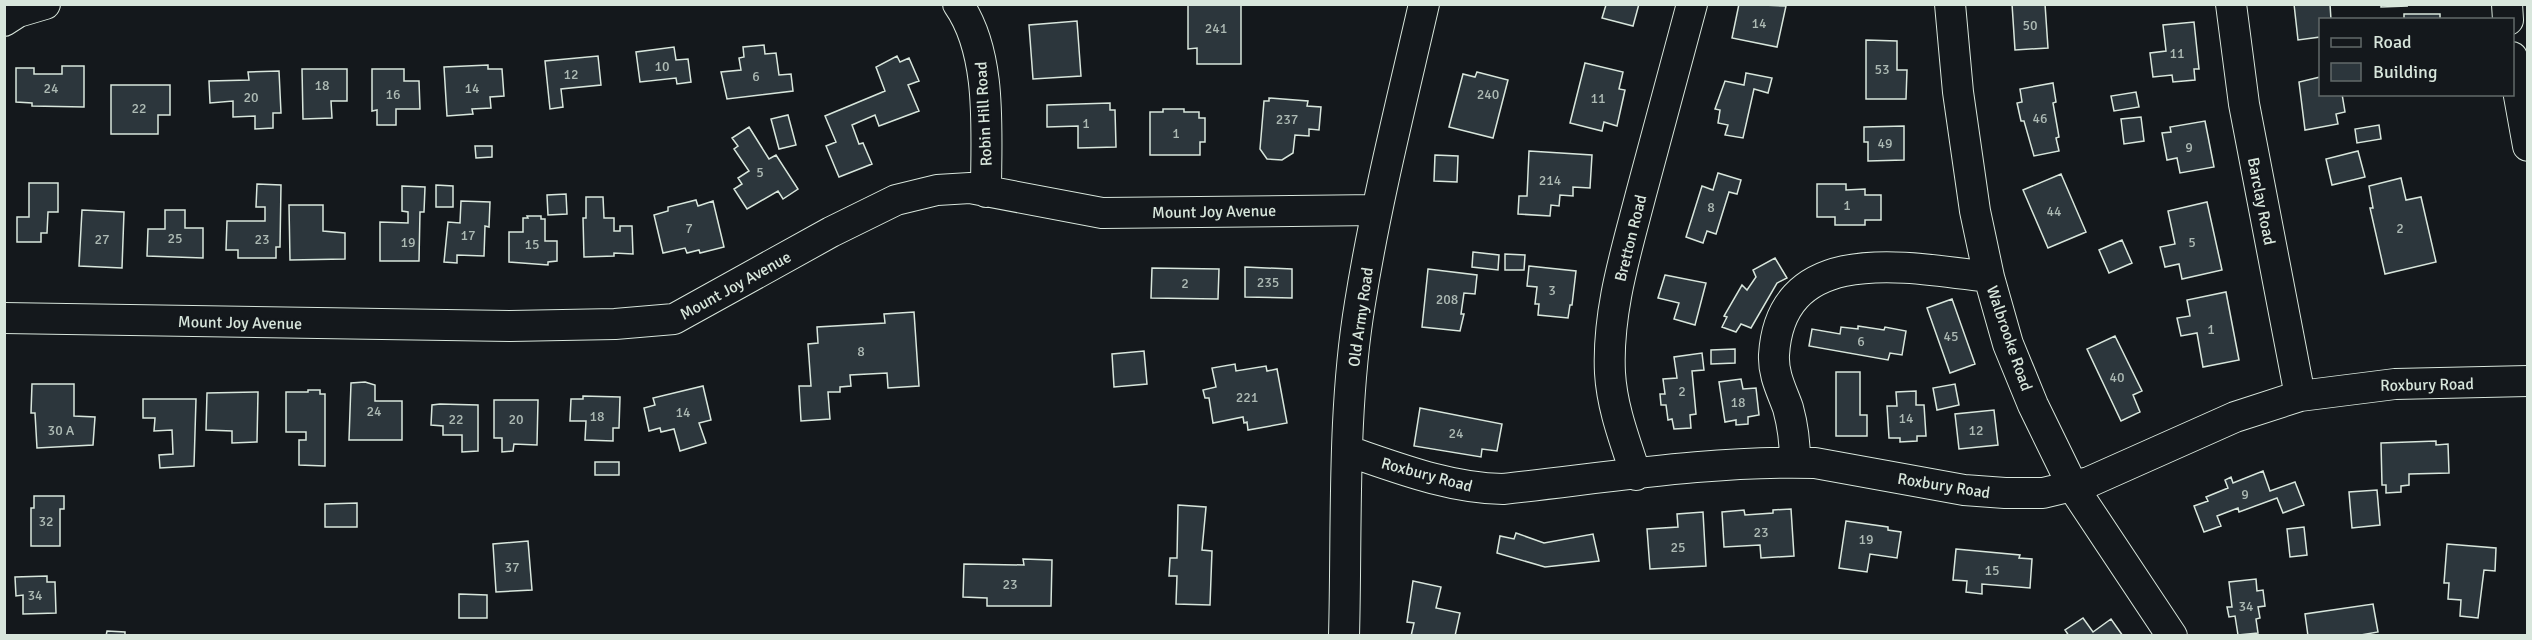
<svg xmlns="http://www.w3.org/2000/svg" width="2532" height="640" font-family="Signika,sans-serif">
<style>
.building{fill:#2c363c;stroke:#d8e6dc;stroke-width:1.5}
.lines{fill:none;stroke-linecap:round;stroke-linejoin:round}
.minor-casing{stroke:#d8e6dc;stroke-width:32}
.minor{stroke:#14181c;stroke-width:30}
.labels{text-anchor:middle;stroke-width:4.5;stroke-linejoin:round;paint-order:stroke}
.number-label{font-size:14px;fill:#adbab4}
.street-label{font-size:16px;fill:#d8e6dc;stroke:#14181c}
</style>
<rect width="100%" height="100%" fill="#14181c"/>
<path class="building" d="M1188,4H1241V64H1197V48L1188,49Z
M1603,4H1639L1633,26L1602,18L1606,5Z
M1739,4L1786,6L1777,47L1732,38Z
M2012,4H2045L2048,48L2015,50Z
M2294,4H2330L2331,20H2320V37L2298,40Z
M2381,4H2406L2407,6L2381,7Z
M2404,14H2440V20H2404Z
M1077,21L1081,76L1033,79L1029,25Z
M2194,22L2199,69H2194L2195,80L2173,82L2172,75L2153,77L2150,53L2166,51L2163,25Z
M1866,40L1897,41V70H1907L1906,99H1866Z
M764,45L765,54L776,53L779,75L791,74L793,91L727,99L721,72L741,70L739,58L744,57L743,47Z
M674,47L676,60L688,59L691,82L677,84L676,78L640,82L636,52Z
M598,56L601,85L561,89L563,107L550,109L545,61Z
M897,56L900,62L909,58L919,81L908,85L919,111L879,126L875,115L852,125L859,144L863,143L872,164L839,177L826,146L836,142L825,116L885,91L876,67Z
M1585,63L1623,72L1619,89L1625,90L1617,126L1604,122L1602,131L1570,123Z
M488,65V69H502L504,96L490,97L491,108L472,109L473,114L447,116L444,67Z
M62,66H84V107L32,106V103L16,102V68H34V74H62Z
M302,69H347V101H331L332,118L303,119Z
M372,69H404V81H419L420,109H396V125H377V110L372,111Z
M279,71L281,113H273V128L255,129V116L233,117V101L210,103L209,81L249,80L248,72Z
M1477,72L1508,80L1493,138L1449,127L1463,74L1475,77Z
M1746,73L1772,78L1768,93L1754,89L1743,138L1725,135L1728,125L1718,123L1720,110L1715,109L1725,81L1744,85Z
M2320,77V94H2342L2345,112L2336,114L2338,124L2305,130L2299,82Z
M2053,83L2056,102L2053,103L2059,137L2056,138L2059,151L2034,156L2024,121H2021L2017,103L2022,102L2020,89Z
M111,85H170V115H158V134H111Z
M2136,92L2139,107L2114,111L2111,96Z
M1269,98L1308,101L1307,106L1321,107L1319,130L1309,129V136L1295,135L1293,153L1282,160L1267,159L1260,149L1264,101H1269Z
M1110,103V110H1115L1116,147L1078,148V126L1047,127V105Z
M1163,109H1184V112H1199V118H1205V142H1200V155H1150V112H1163Z
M788,115L796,145L779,149L771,119Z
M2141,117L2144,141L2124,144L2121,119Z
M2205,121L2214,167L2180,173L2177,158L2167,160L2162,133L2171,132L2170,127Z
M2379,125L2381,139L2357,143L2355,129Z
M1904,126V160L1868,161V142H1864V127Z
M749,127L769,159L776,155L798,189L783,199L778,191L747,209L734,189L742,184L738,178L749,171L734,149L738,146L732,138Z
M475,146H492V157L476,158Z
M1529,151L1592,155L1590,188L1573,187V196L1560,195L1559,206L1551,205L1550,216L1518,214L1519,196H1527Z
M2358,151L2365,177L2332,185L2326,159Z
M1435,155L1458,156L1457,182L1434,181Z
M1718,173L1741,180L1737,194L1729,192L1716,234L1707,231L1703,243L1686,237L1702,186L1713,190Z
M2061,174L2086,232L2048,248L2023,190Z
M2401,178L2406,200L2421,197L2436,262L2385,274L2370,208H2373L2369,186Z
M29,183H58V212H48L47,233H41V242H17V217H29Z
M257,184L281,185L280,247H276V258H238V250H226L227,221H265V207H256Z
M1817,184H1846V190L1865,189V195H1881V220H1865V225H1835V217H1817Z
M436,185L453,186V207H436Z
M402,186L425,187L424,212H420L419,261H380V222L408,223V212L402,211Z
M566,194L567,214L548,215L547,195Z
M586,197H603L604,218H614V231H620V226H632L633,254L614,253V256L584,257L583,218H586Z
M696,200L698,206L713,201L724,247L700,253L699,250L687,253L685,248L663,253L654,215L668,211V207Z
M461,201L490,202L489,227L485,226L484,256L457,255V263L444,262L448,222L460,223Z
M2207,202L2222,270L2182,279L2179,264L2165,267L2160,247L2175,244L2168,211Z
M289,205H323V231L345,233V259L290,260Z
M82,210L124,212L122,268L79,266Z
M165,210H185V228H203V258L147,256L148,229H165Z
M527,216H541V219H545V241H557V261L548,262V265L509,262V232H523V218H528Z
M2122,240L2132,263L2109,273L2099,250Z
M1473,252L1499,255L1498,270L1472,267Z
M1505,254L1525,255L1524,270H1505Z
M1775,258L1787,278L1777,283L1751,328L1741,324L1736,332L1722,327L1727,317L1724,316L1742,285L1747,290L1756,277L1753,270Z
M1529,266L1576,271L1572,305H1570L1568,318L1538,315L1539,304H1535L1537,287L1527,286Z
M1245,267L1292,269V298L1245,297Z
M1152,268L1219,269L1218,299L1151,298Z
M1428,269L1477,275L1475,294L1464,293L1461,314H1464L1460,331L1422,327Z
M1665,275L1706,283L1695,325L1674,319L1679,303L1658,298Z
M2226,292L2239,360L2203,367L2197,333L2181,336L2177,318L2190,316L2187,300Z
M1952,299L1975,364L1950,373L1927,308Z
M914,312L919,386L888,388L887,373L850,375L851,386L840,387V392H828L830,419L801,421L799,386H811L808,344L818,343L817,327L885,323L884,314Z
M1858,326L1884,330L1885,327L1906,331L1902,355L1890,353L1888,360L1809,346L1812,329L1840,334L1841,327L1858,329Z
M2115,336L2142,391L2133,395L2140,412L2121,421L2087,349Z
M1735,349V363L1711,364V350Z
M1144,351L1147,384L1114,387L1112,354Z
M1702,353L1704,370L1692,371L1696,414L1690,415L1691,428L1674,429L1672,419L1668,420L1666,405H1661L1660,394H1665L1663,379L1677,378L1674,357Z
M1235,364L1236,371L1266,366L1267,371L1277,369L1287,423L1248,430L1247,422L1244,423L1243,417L1213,423L1209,398H1205L1203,390L1216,387L1212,368Z
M1836,372H1860V415H1867V436H1836Z
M1741,379L1743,389L1756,388L1759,415L1748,417V424L1736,425V420L1725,422L1719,382Z
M365,382L375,385V401H402V440H349L351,383Z
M32,384H74V416L95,417L93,445L37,448L35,413H31Z
M1955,384L1959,405L1937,410L1933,388Z
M703,386L711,420L699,423L706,443L680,451L674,429L661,432L660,428L649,431L644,408L655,405L653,398Z
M308,390H320V394H325V466L299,465V440H306V432H286V392H308Z
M1916,391V405H1924L1926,436H1917V441L1900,442V438H1889L1887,406H1897L1896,392Z
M258,392L257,442L232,443V431L206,430L207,393Z
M583,396L620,397L619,428H613V441L585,440L586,421H570L571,399H583Z
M143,399H196L194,466L160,468L159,455L173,454L172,430L154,431L155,418H143Z
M494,400H538L537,445L514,444L513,451L502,452V438H494Z
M440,404L478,405V451L462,452V435H443V426L431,425L432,405Z
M1420,408L1502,424L1497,451L1482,449L1481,457L1414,446Z
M1994,410L1998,445L1959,449L1955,414Z
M2436,441V445L2448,444L2449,473L2409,474V485L2401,486V492L2386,493V485H2382L2381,443Z
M595,462H619V475H595Z
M2263,471L2270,491L2295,482L2304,505L2283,513L2277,498L2239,512L2238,508L2217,516L2221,526L2204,532L2194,506L2208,501L2206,497L2228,488L2225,480L2231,477L2233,483Z
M2377,490L2380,525L2352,528L2349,492Z
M34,496H64V509H60V546H31V508H34Z
M357,503V527H325V504Z
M1178,505L1206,507L1202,550L1212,551L1210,605L1176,604L1177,576H1169L1170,558H1177Z
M1791,509L1794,556L1761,558L1760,545L1724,547L1722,512L1744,510L1745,515L1773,513V510Z
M1703,512L1706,566L1650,569L1647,529L1678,527L1677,514Z
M1846,521L1888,527V530L1901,532L1897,558L1870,554L1867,572L1839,568Z
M2304,527L2307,555L2290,557L2287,529Z
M1516,533L1544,543L1593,534L1599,561L1545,567L1497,553L1500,536L1514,539Z
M528,541L532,590L496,592L493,544Z
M2447,544L2496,548L2495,571L2484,570L2478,618L2460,616L2461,600L2448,599L2449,583H2444Z
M1956,549L2020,555L2019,558L2032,559L2030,588L1982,584V594L1966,592L1967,581L1953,580Z
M1023,559L1052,560L1051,606H987V598L963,597L964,564L1024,565Z
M47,576V582H55L56,613L23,614V595L16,596L15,577Z
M2256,579L2257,591L2263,590L2265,606L2258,607L2260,618L2256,619L2258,633L2238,635L2235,616L2229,617L2227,607H2232L2229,582Z
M1413,581L1441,587L1436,608L1460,613L1455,636H1411L1414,623L1407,622Z
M459,594L487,595V618H459Z
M2373,604L2378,632L2355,636H2308L2305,614Z
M2083,618L2093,632L2111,619L2123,636H2069L2065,630Z
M107,631L125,632V636H106Z"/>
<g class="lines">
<g class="minor-casing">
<path id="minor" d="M958,4C993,54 986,133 986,192
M1950,4L1958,92L1975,211L1989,277L2008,344L2033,405L2073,487L2172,636
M2231,4L2244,104L2300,396
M2507,4L2508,20
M4,21L18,12L45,4
M2512,57L2528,146
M4,318L510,326L615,324L674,319L831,232L896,200L937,190L970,188L1102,213L1377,210
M1348,451C1398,468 1449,488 1503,489C1605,478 1712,460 1815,463L1964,490L2005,493H2043L2089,482L2235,417L2300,396L2395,384L2528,381
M1795,462C1795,444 1793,426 1788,408C1782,391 1773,375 1774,355C1781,239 1912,268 1989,277
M1636,475C1625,441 1612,408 1610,373C1607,312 1626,252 1641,194C1658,131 1675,68 1692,4
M1344,636C1347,525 1342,412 1360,303C1376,203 1401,104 1424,4"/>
</g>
<use href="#minor" class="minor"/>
</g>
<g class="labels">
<g class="number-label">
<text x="1759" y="28">14</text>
<text x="2030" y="30">50</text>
<text x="1216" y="33">241</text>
<text x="2177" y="58">11</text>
<text x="662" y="71">10</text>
<text x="1882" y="74">53</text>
<text x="571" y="79">12</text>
<text x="756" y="81">6</text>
<text x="322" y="90">18</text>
<text x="51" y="93">24</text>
<text x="472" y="93">14</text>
<text x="393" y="99">16</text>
<text x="1488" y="99">240</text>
<text x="251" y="102">20</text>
<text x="1598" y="103">11</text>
<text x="139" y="113">22</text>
<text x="2040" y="123">46</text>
<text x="1287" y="124">237</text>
<text x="1086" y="128">1</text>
<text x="1176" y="138">1</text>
<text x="1885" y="148">49</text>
<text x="2189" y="152">9</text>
<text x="760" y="177">5</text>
<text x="1550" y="185">214</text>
<text x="1847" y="210">1</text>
<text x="1711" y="212">8</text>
<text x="2054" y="216">44</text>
<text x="689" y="233">7</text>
<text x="2400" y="233">2</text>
<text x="468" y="240">17</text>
<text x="175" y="243">25</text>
<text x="102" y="244">27</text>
<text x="262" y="244">23</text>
<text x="408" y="247">19</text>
<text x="2192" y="247">5</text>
<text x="532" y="249">15</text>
<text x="1268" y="287">235</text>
<text x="1185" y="288">2</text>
<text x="1552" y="295">3</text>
<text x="1447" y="304">208</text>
<text x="2211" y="334">1</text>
<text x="1951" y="341">45</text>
<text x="1861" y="346">6</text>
<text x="861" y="356">8</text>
<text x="2117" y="382">40</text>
<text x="1682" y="396">2</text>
<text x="1247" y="402">221</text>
<text x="1738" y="407">18</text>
<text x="374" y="416">24</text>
<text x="683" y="417">14</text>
<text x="597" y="421">18</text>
<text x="1906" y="423">14</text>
<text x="456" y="424">22</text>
<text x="516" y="424">20</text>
<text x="61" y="435">30 A</text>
<text x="1976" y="435">12</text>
<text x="1456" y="438">24</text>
<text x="2245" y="499">9</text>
<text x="46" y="526">32</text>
<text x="1761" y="537">23</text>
<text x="1866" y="544">19</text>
<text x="1678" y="552">25</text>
<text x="512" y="572">37</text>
<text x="1992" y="575">15</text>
<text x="1010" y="589">23</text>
<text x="35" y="600">34</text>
<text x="2246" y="611">34</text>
</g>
<g class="street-label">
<text transform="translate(983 114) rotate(-93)" y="6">Robin Hill Road</text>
<text transform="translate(2262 201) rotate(79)" y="6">Barclay Road</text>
<text transform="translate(1214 211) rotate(-1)" y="6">Mount Joy Avenue</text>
<text transform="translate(1630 238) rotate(-76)" y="6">Bretton Road</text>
<text transform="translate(735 285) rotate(-29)" y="6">Mount Joy Avenue</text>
<text transform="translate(1360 317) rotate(-82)" y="6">Old Army Road</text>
<text transform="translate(240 322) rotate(1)" y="6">Mount Joy Avenue</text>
<text transform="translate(2010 338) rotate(71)" y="6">Walbrooke Road</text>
<text transform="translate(2427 384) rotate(-1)" y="6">Roxbury Road</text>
<text transform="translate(1427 474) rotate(15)" y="6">Roxbury Road</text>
<text transform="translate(1944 485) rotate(9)" y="6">Roxbury Road</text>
</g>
</g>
<rect width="2532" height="640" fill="none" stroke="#d8e6dc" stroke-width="12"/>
<rect x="2319" y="18" width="195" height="78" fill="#14181c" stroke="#626a69" stroke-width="1.5"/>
<rect x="2331" y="38" width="30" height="9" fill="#14181c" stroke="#626a69" stroke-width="1.5"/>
<text x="2373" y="48" font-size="18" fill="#d8e6dc">Road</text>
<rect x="2331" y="63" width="30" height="18" fill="#2c363c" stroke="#626a69" stroke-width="1.5"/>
<text x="2373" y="78" font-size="18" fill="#d8e6dc">Building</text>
</svg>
